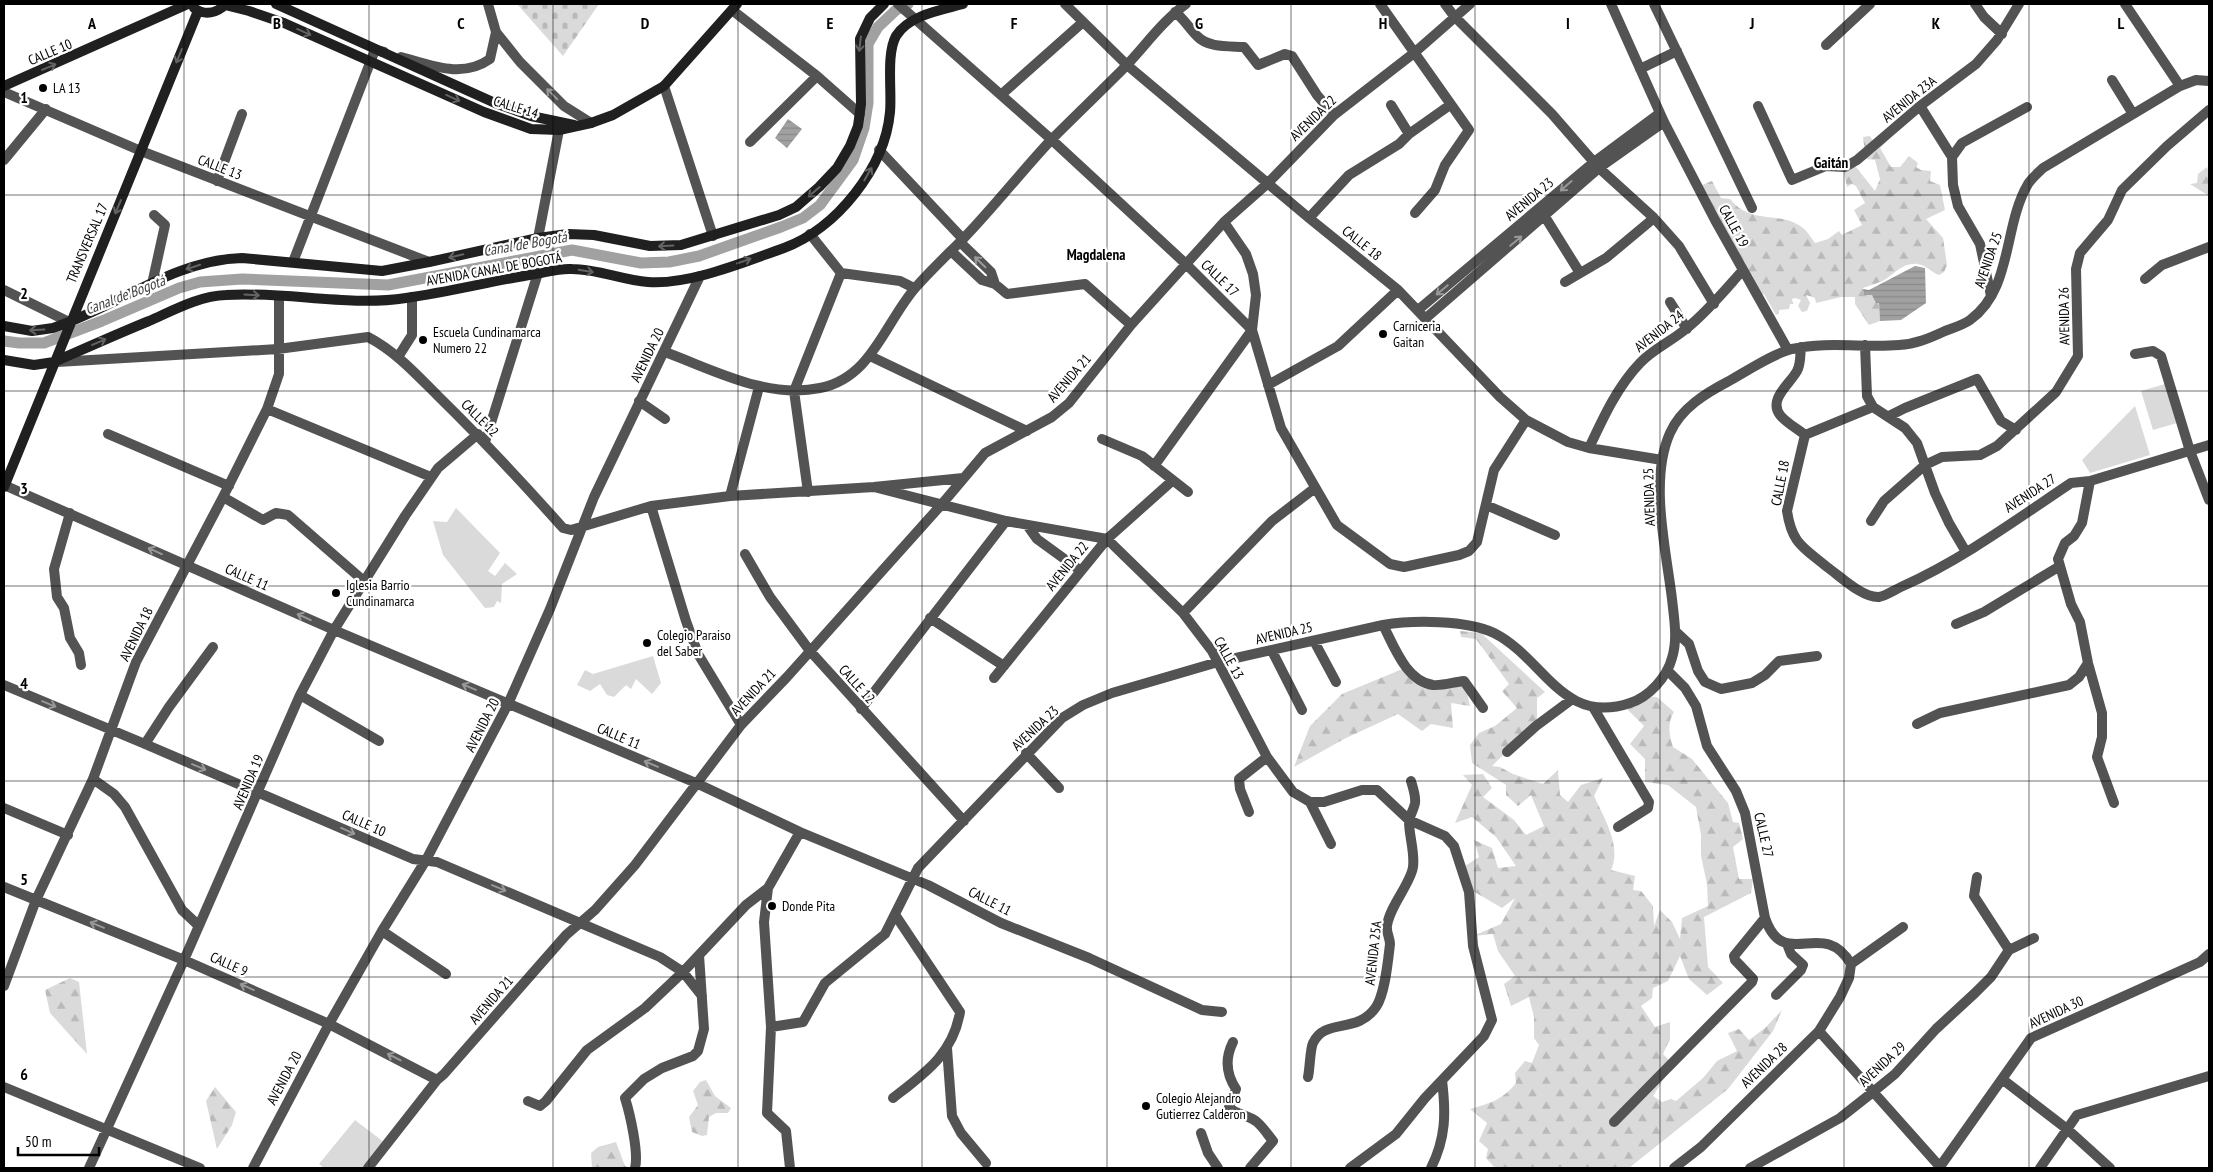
<svg xmlns="http://www.w3.org/2000/svg" width="2213" height="1172" font-family="'PT Sans Narrow',sans-serif">
<style>
.forest{fill:url(#forest-firs)}
.cemetery{fill:url(#cemetery-stones)}
.park{fill:#dadada}
.water{fill:url(#water-rules)}
.lines{fill:none;stroke-linecap:round;stroke-linejoin:round}
.canal{stroke:#a1a1a1;stroke-width:11}
.street{stroke:#535353;stroke-width:10}
.secondary{stroke:#202020;stroke-width:10}
.oneway{stroke:#636363}
.oneway2{stroke:#989898}
.grid{fill:none;stroke:#000;stroke-width:1;stroke-opacity:0.55}
.poi-dot{fill:#000;stroke:#fff;stroke-width:2}
.labels{text-anchor:middle;stroke-width:4.5;stroke-linejoin:round;paint-order:stroke}
.street-label{font-size:14px;fill:#000;stroke:#fff}
.poi-label{font-size:14px;fill:#000;stroke:#fff;text-anchor:start}
.neighbourhood-label{font-size:15px;font-weight:bold;fill:#000;stroke:#fff}
.water-label{font-size:15px;font-style:italic;fill:#424242;stroke:#fff}
.grid-label{font-size:16px;text-anchor:middle;font-weight:bold;fill:#000;stroke:#fff;stroke-width:4.5;stroke-linejoin:round;paint-order:stroke}
</style>
<defs>
<pattern id="forest-firs" width="22" height="20" patternUnits="userSpaceOnUse" patternTransform="scale(1.25)"><rect width="22" height="20" fill="#dadada"/><path d="M5 1l3.5 6h-7zM16 11l3.5 6h-7z" fill="#b9b9b9"/></pattern>
<pattern id="cemetery-stones" width="16" height="16" patternUnits="userSpaceOnUse" patternTransform="scale(1.25)"><rect width="16" height="16" fill="#dadada"/><path d="M2 7V4a2 2 0 0 1 4 0v3zM10 15v-3a2 2 0 0 1 4 0v3z" fill="#b9b9b9"/></pattern>
<pattern id="water-rules" width="6" height="5" patternUnits="userSpaceOnUse" patternTransform="scale(1.25)"><rect width="6" height="5" fill="#a1a1a1"/><path d="M0 2.5h6" fill="none" stroke="#898989"/></pattern>
</defs>
<rect width="100%" height="100%" fill="#fff"/>
<path class="forest" d="M1870,136L1874,143L1891,137L1880,148L1891,167H1900L1909,156L1918,163L1916,167L1921,170L1931,171L1930,181L1940,185L1945,210L1926,219L1943,238L1947,265L1944,272L1939,275C1931,272 1926,265 1918,264C1904,262 1896,272 1886,279C1879,283 1871,285 1863,288L1864,295H1872L1879,303L1880,321L1869,325L1855,304V297H1841L1816,303L1815,298L1806,295L1810,303L1807,311L1802,312L1798,306L1801,300L1795,298L1792,299L1793,304H1790L1789,309L1779,310V314L1776,315L1764,294L1760,295L1752,275L1745,272L1746,264L1740,257L1702,185L1712,181L1721,198L1730,199C1752,226 1780,210 1803,228C1808,232 1811,238 1815,243L1828,239L1839,231L1842,235L1862,225L1854,210L1865,203L1856,186L1852,184L1847,187L1843,169L1851,165L1856,167L1875,191L1880,179L1875,160L1866,159L1863,137Z
M2207,167L2209,173V196L2190,184L2197,183L2198,174Z
M1460,631L1481,633L1545,692L1537,698V722L1492,766L1500,767L1513,774L1543,784L1558,770L1560,795L1568,802L1581,785L1603,778L1594,796C1604,818 1622,846 1611,870L1635,876L1633,890L1641,891L1653,906L1654,926L1660,910L1672,922L1680,939L1682,918L1708,906L1707,884L1701,856V835L1696,807L1668,785L1645,782V759L1630,744L1644,726L1627,709L1643,696L1657,697L1674,712C1667,723 1669,735 1673,747L1692,759L1728,803L1733,822L1739,823L1743,839L1733,847L1739,879H1753L1751,893L1704,917L1708,967L1723,983L1707,995L1689,979L1680,956L1668,981L1653,988L1652,998L1641,1006L1655,1027L1670,1022V1039L1663,1054L1673,1064L1653,1096L1662,1102L1671,1099L1676,1101L1703,1078L1717,1061L1737,1051L1728,1033L1739,1029L1749,1040L1765,1028L1782,1010L1773,1031L1728,1089L1629,1168H1495L1486,1158L1488,1149L1479,1141L1487,1123L1470,1109C1489,1104 1504,1099 1516,1083L1515,1073L1525,1061L1532,1063L1539,1045L1534,1038V1017L1529,997L1511,1006L1504,984L1515,976L1498,951L1493,934L1473,936L1501,924L1515,898L1502,908L1473,891L1465,866L1479,857L1474,840L1492,848L1498,868L1516,866L1496,837L1472,817L1455,823L1472,785L1463,775L1483,774L1492,788L1483,797L1514,820L1526,835L1544,826L1531,795L1518,806L1506,795V785L1472,763L1470,745L1479,733L1495,726L1517,708L1502,691L1509,684L1476,639L1461,637Z
M1405,668L1427,689L1465,684L1470,706L1451,703L1453,728L1431,724L1422,731L1398,714L1344,739L1294,767L1310,726L1342,694Z
M70,978L79,982L87,1054L50,1013L45,990Z
M706,1080L715,1096L731,1108L728,1113H716L709,1117L707,1135L702,1136L692,1132L689,1117L698,1105L693,1091L700,1082Z
M215,1087L236,1112L232,1125L217,1149L206,1101Z
M616,1142L625,1166L630,1168H592L591,1153L598,1147Z"/>
<path class="cemetery" d="M517,4H599L563,56Z"/>
<path class="park" d="M2165,384L2177,423L2153,430L2141,391Z
M2135,406L2150,455L2090,473L2082,460Z
M456,508L500,553L488,571L495,576L505,563L517,574L502,584L501,603L497,601L494,607L485,608L443,555L433,521L447,522Z
M653,656L661,683L652,694L636,679L631,689L626,685L614,697L607,695L600,684L590,691L577,685L585,670L593,674Z
M355,1120L385,1143L366,1168H324L319,1164Z"/>
<path class="water" d="M788,119L802,129L787,148L775,138Z
M1915,266L1925,268L1926,303L1901,320L1880,321L1879,303H1876L1872,295H1864L1863,289L1869,290Z"/>
<g class="lines">
<path class="canal" d="M4,341L19,343H44L102,321L179,288L200,282L242,279L388,285L572,250L641,263L669,262L699,256L781,227L803,218L820,205L853,160L864,128L868,103V44L878,27L896,10L908,4"/>
<path class="street" d="M488,4L496,32L520,62L564,106L591,123
M898,4L1052,140L1186,264L1252,330L1281,428L1337,525L1390,564L1404,567L1459,555L1469,551L1477,542L1494,470L1526,420
M1065,4L1127,65L1309,218L1398,290L1500,397L1526,420L1568,442L1589,448L1662,460
M1380,4L1469,130L1445,165L1435,190L1415,213
M1445,4L1454,16L1552,114L1599,168L1654,218L1679,246L1714,304
M1611,4L1664,122L1715,220L1788,350
M1654,4L1752,208
M1975,4L1984,17L2002,34
M2125,4L2180,86
M732,10L817,76L860,114
M1175,12C1184,19 1189,28 1197,36C1208,48 1229,46 1244,47L1258,65L1285,54L1292,56L1317,95L1334,115
M1826,45L1870,4
M401,57C431,65 462,79 490,59L496,32
M1640,69L1677,51
M2112,80L2133,114
M664,86L713,236
M4,92L141,151L429,262
M1002,94L1083,22
M1391,105L1409,134
M1758,106L1792,180L1826,166L1845,167L1857,160L1920,106L1976,64L1997,40L2019,4
M1920,106L1952,157L1953,185L1958,206L1980,244L1991,296
M750,142L817,76
M879,150L963,239
M1952,157L1962,143L2027,107
M4,160L46,109
M217,181L242,114
M1542,212L1580,273
M1309,218L1349,175L1399,144L1409,134L1450,105
M810,234L841,273
M538,238L559,130
M960,242L991,272L995,284
M951,251L982,280L995,284L1007,294L1085,284L1131,325
M293,262L375,50L384,52
M841,273L900,281L914,288
M2145,279L2162,265L2209,247
M1565,282L1606,258L1654,218
M152,284L165,225L154,215
M4,290L69,322
M1670,302L1687,329
M1418,310L1594,162L1660,113
M1426,318L1599,168L1664,122
M1865,345L1867,396L1873,407L1905,428L1917,443L1935,493L1949,523L1966,552
M1801,347C1800,355 1801,364 1797,371C1790,384 1768,399 1780,415C1786,423 1798,429 1805,435L1787,511C1792,544 1803,547 1827,567C1840,576 1862,598 1879,597C1886,596 1896,589 1903,586C1963,559 2017,519 2071,483L2090,481L2209,445
M665,352C714,370 766,399 820,388C872,378 885,322 916,287C931,270 947,255 963,239C994,207 1021,172 1051,140C1074,117 1098,94 1121,71C1143,49 1161,22 1186,4
M2135,354L2153,351L2161,356L2190,451L2209,500
M870,356L1027,431
M398,357L412,335V297
M57,362L278,349L368,337C395,351 416,374 437,395C481,438 522,482 563,528L571,530L651,506L730,496L874,487L963,478
M1268,385L1338,346L1398,290
M639,401L665,419
M267,409L431,477
M1889,416L1905,408L1977,379L2001,421L2016,430
M108,434L229,486
M1805,435L1873,407
M1102,439L1142,456L1188,492
M485,442L538,273
M1589,448C1603,418 1617,387 1640,363C1653,349 1672,341 1687,328C1708,311 1725,290 1743,270
M1154,466L1252,330L1256,295L1253,274L1246,254L1224,222
M2090,481L2082,523L2074,536L2065,543L2058,559L2071,604L2080,622L2088,663L2102,713V737L2097,757L2114,803
M4,485L334,630L696,783L800,832L928,885L1001,923L1089,958L1202,1010L1222,1012
M874,487L1006,521L1107,539L1183,613L1212,651L1267,757L1293,792L1310,802H1324L1362,790H1377L1409,820L1445,836L1454,846L1469,892L1473,946L1492,1020L1484,1036L1425,1098L1396,1134L1350,1168
M808,492L794,391L841,273
M730,496L759,387
M223,497L263,520L276,513L288,515L365,582
M1486,505L1555,535
M651,506L686,621L698,654L741,725
M70,513L54,569L57,597L64,608L70,638L79,653L81,665
M1871,521L1884,501L1925,465L1942,457L1980,455L1997,446L2056,392L2078,356L2076,269L2080,253L2108,220L2122,190L2167,146L2209,110
M1027,525L1037,539L1081,571
M745,554L770,597L810,651L964,821
M1183,613L1272,521L1315,488
M930,618L1004,666
M1956,624L1984,612L2060,566
M1383,625C1394,646 1406,681 1433,685C1442,686 1454,682 1464,681L1483,708
M1675,631L1689,644L1698,671L1705,682L1721,689L1752,683L1765,675L1779,661L1817,656
M1314,641L1336,682
M1272,651L1302,710
M1667,670L1685,688L1696,706L1707,746L1736,791L1745,813L1765,918C1784,973 1823,916 1851,964
M994,678L1107,539L1172,481
M4,685L145,744L413,859L437,862L660,957L683,972L702,996
M300,695L379,741
M1593,707L1649,802L1648,808L1618,827
M861,709L1006,521
M1917,724L1940,713L2069,685L2079,677L2088,663
M145,744L169,707L213,647
M1507,752L1536,726L1571,700
M1026,753L1059,788
M93,779L114,794L125,807L182,910L199,926
M1310,802L1331,844
M4,808L68,835
M1249,812L1240,789L1239,779L1267,757
M1977,877L1974,896L2009,950
M4,887L184,960L329,1024L437,1080
M768,888L764,922L771,1027L767,1113L786,1131L790,1168
M382,931L446,974
M2009,950L2034,938
M1851,964L1903,927
M4,986L36,900L93,779L136,662L223,497L267,409L279,374V296
M1776,995L1801,970L1803,965L1791,954L1787,944
M771,1027L803,1022L825,983L885,934L918,868L1062,718L1083,705L1112,693L1218,662L1383,625C1413,620 1467,620 1494,633C1544,658 1562,726 1630,703C1649,697 1667,677 1672,658C1678,639 1674,618 1672,599C1666,549 1649,480 1670,433C1681,408 1706,393 1729,381C1747,371 1772,354 1792,349C1828,341 1863,348 1899,345C1916,344 1930,338 1945,331C1953,328 1963,325 1970,320C2013,289 2003,226 2028,184C2032,178 2038,173 2043,168L2180,86L2196,80L2209,81
M1819,1031L1941,1168
M1233,1042C1225,1058 1226,1074 1236,1089L1229,1107C1236,1115 1249,1115 1257,1122C1263,1127 1268,1135 1273,1141L1250,1168
M947,1048L952,1116L961,1133L986,1163
M1308,1077C1310,1068 1310,1049 1313,1043C1325,1017 1357,1035 1376,1007C1385,994 1388,961 1390,944C1390,938 1386,932 1387,926C1389,907 1411,883 1413,867C1415,852 1409,836 1409,821C1410,815 1414,809 1415,803C1416,796 1413,788 1411,781
M2002,1079L2067,1129L2110,1168
M4,1087L200,1168
M893,1098C925,1073 953,1054 960,1012L896,916
M528,1101L540,1106L546,1101L587,1050L645,1008L683,972L746,905L768,888L800,832
M1614,1122L1752,982L1753,979L1735,960L1734,956L1765,918
M1201,1133L1208,1153L1218,1168
M89,1168L184,960L300,695L334,630L405,516L438,468L478,434
M253,1168L329,1024L382,931L426,860L508,704L550,609L594,497L700,276
M368,1168L437,1080L444,1074L566,935L595,910L635,865L741,725L787,677L942,504L985,453L1052,417L1069,403L1131,325L1224,222L1267,184L1334,115L1414,53L1470,4
M635,1168C639,1153 630,1114 625,1098L644,1079L662,1068L693,1056L698,1051L704,1029L699,955
M1431,1168C1446,1138 1446,1113 1442,1080
M1674,1168L1701,1147L1819,1031L1840,997L1849,978L1851,964
M1750,1168L1840,1118L1873,1092L1895,1074L1936,1029L1975,993L1991,977L2009,950
M1939,1168L2031,1038L2200,962L2209,954
M2040,1168L2077,1115L2209,1076"/>
<path class="secondary" d="M276,4L495,103L531,116L574,125
M225,5L249,11L284,23L484,112L531,129L559,130L591,123L613,115L664,86L737,4
M194,8C205,16 217,13 226,4
M4,86L188,4
M4,326L32,331L53,328C117,307 173,260 242,258L382,271L429,262L538,238L568,234L594,235L650,246L681,245L779,215L796,207L819,187L837,168L850,146L858,126L861,104L860,39L870,18L884,4
M4,360L34,365L54,362C86,348 117,334 149,321C174,310 199,296 226,295C286,291 347,307 406,298C449,292 492,281 535,274C547,272 560,268 572,269C598,269 622,280 648,282C690,285 744,262 784,248C836,229 885,168 890,112C892,91 886,54 896,36C909,15 941,10 963,4
M4,487L198,11"/>
</g>
<defs><path id="oneway-shaft" d="M-6 0H5M1.5-3L5.5 0L1.5 3" fill="none" stroke-width="1.6" stroke-linecap="round" stroke-linejoin="round" transform="scale(1.25)"/></defs>
<g class="oneway">
<use href="#oneway-shaft" transform="translate(304 32) rotate(24)"/>
<use href="#oneway-shaft" transform="translate(860 44) rotate(97)"/>
<use href="#oneway-shaft" transform="translate(179 56) rotate(112)"/>
<use href="#oneway-shaft" transform="translate(49 67) rotate(-23)"/>
<use href="#oneway-shaft" transform="translate(453 98) rotate(24)"/>
<use href="#oneway-shaft" transform="translate(868 174) rotate(-60)"/>
<use href="#oneway-shaft" transform="translate(814 192) rotate(139)"/>
<use href="#oneway-shaft" transform="translate(118 207) rotate(113)"/>
<use href="#oneway-shaft" transform="translate(666 246) rotate(177)"/>
<use href="#oneway-shaft" transform="translate(456 256) rotate(167)"/>
<use href="#oneway-shaft" transform="translate(744 261) rotate(-19)"/>
<use href="#oneway-shaft" transform="translate(193 267) rotate(162)"/>
<use href="#oneway-shaft" transform="translate(586 271) rotate(10)"/>
<use href="#oneway-shaft" transform="translate(252 295) rotate(3)"/>
<use href="#oneway-shaft" transform="translate(37 330) rotate(177)"/>
<use href="#oneway-shaft" transform="translate(99 342) rotate(-23)"/>
</g>
<g class="oneway2">
<use href="#oneway-shaft" transform="translate(552 94) rotate(-135)"/>
<use href="#oneway-shaft" transform="translate(1566 186) rotate(139)"/>
<use href="#oneway-shaft" transform="translate(1516 241) rotate(-40)"/>
<use href="#oneway-shaft" transform="translate(980 262) rotate(-136)"/>
<use href="#oneway-shaft" transform="translate(1442 290) rotate(140)"/>
<use href="#oneway-shaft" transform="translate(155 551) rotate(-156)"/>
<use href="#oneway-shaft" transform="translate(304 617) rotate(-156)"/>
<use href="#oneway-shaft" transform="translate(469 687) rotate(-157)"/>
<use href="#oneway-shaft" transform="translate(49 704) rotate(22)"/>
<use href="#oneway-shaft" transform="translate(651 764) rotate(-157)"/>
<use href="#oneway-shaft" transform="translate(199 767) rotate(23)"/>
<use href="#oneway-shaft" transform="translate(348 831) rotate(24)"/>
<use href="#oneway-shaft" transform="translate(499 888) rotate(23)"/>
<use href="#oneway-shaft" transform="translate(97 925) rotate(-158)"/>
<use href="#oneway-shaft" transform="translate(247 987) rotate(-156)"/>
<use href="#oneway-shaft" transform="translate(394 1057) rotate(-153)"/>
</g>
<path class="grid" d="M184,4V1168M369,4V1168M553,4V1168M738,4V1168M922,4V1168M1107,4V1168M1291,4V1168M1475,4V1168M1660,4V1168M1844,4V1168M2029,4V1168M4,195H2209M4,391H2209M4,586H2209M4,781H2209M4,977H2209"/>
<g class="poi-dot">
<circle cx="43" cy="88" r="5"/>
<circle cx="1383" cy="334" r="5"/>
<circle cx="423" cy="340" r="5"/>
<circle cx="336" cy="593" r="5"/>
<circle cx="647" cy="643" r="5"/>
<circle cx="772" cy="906" r="5"/>
<circle cx="1146" cy="1106" r="5"/>
</g>
<g class="labels">
<g class="street-label">
<text transform="translate(50 52) rotate(-23)" y="5">CALLE 10</text>
<text transform="translate(1909 99) rotate(-39)" y="5">AVENIDA 23A</text>
<text transform="translate(516 107) rotate(17)" y="5">CALLE 14</text>
<text transform="translate(1313 118) rotate(-44)" y="5">AVENIDA 22</text>
<text transform="translate(220 167) rotate(21)" y="5">CALLE 13</text>
<text transform="translate(1529 199) rotate(-40)" y="5">AVENIDA 23</text>
<text transform="translate(1734 226) rotate(61)" y="5">CALLE 19</text>
<text transform="translate(87 243) rotate(-67)" y="5">TRANSVERSAL 17</text>
<text transform="translate(1362 243) rotate(39)" y="5">CALLE 18</text>
<text transform="translate(1988 260) rotate(-71)" y="5">AVENIDA 25</text>
<text transform="translate(494 269) rotate(-10)" y="5">AVENIDA CANAL DE BOGOTÁ</text>
<text transform="translate(1220 278) rotate(44)" y="5">CALLE 17</text>
<text transform="translate(2064 316) rotate(-91)" y="5">AVENIDA 26</text>
<text transform="translate(1659 331) rotate(-38)" y="5">AVENIDA 24</text>
<text transform="translate(647 355) rotate(-64)" y="5">AVENIDA 20</text>
<text transform="translate(1069 378) rotate(-49)" y="5">AVENIDA 21</text>
<text transform="translate(480 418) rotate(45)" y="5">CALLE 12</text>
<text transform="translate(1780 483) rotate(-79)" y="5">CALLE 18</text>
<text transform="translate(2030 493) rotate(-33)" y="5">AVENIDA 27</text>
<text transform="translate(1649 497) rotate(-92)" y="5">AVENIDA 25</text>
<text transform="translate(1067 566) rotate(-51)" y="5">AVENIDA 22</text>
<text transform="translate(247 577) rotate(24)" y="5">CALLE 11</text>
<text transform="translate(1284 633) rotate(-13)" y="5">AVENIDA 25</text>
<text transform="translate(136 634) rotate(-64)" y="5">AVENIDA 18</text>
<text transform="translate(1229 658) rotate(61)" y="5">CALLE 13</text>
<text transform="translate(857 684) rotate(48)" y="5">CALLE 12</text>
<text transform="translate(753 692) rotate(-47)" y="5">AVENIDA 21</text>
<text transform="translate(482 725) rotate(-63)" y="5">AVENIDA 20</text>
<text transform="translate(1035 728) rotate(-43)" y="5">AVENIDA 23</text>
<text transform="translate(619 736) rotate(23)" y="5">CALLE 11</text>
<text transform="translate(248 782) rotate(-67)" y="5">AVENIDA 19</text>
<text transform="translate(364 823) rotate(24)" y="5">CALLE 10</text>
<text transform="translate(1764 835) rotate(77)" y="5">CALLE 27</text>
<text transform="translate(990 901) rotate(27)" y="5">CALLE 11</text>
<text transform="translate(1373 953) rotate(-84)" y="5">AVENIDA 25A</text>
<text transform="translate(229 964) rotate(24)" y="5">CALLE 9</text>
<text transform="translate(491 1000) rotate(-49)" y="5">AVENIDA 21</text>
<text transform="translate(2056 1012) rotate(-25)" y="5">AVENIDA 30</text>
<text transform="translate(1882 1064) rotate(-43)" y="5">AVENIDA 29</text>
<text transform="translate(1764 1065) rotate(-44)" y="5">AVENIDA 28</text>
<text transform="translate(284 1078) rotate(-62)" y="5">AVENIDA 20</text>
</g>
<g class="poi-label">
<text x="53" y="93">LA 13</text>
<text x="1393" y="331">Carniceria<tspan x="1393" dy="16">Gaitan</tspan></text>
<text x="433" y="337">Escuela Cundinamarca<tspan x="433" dy="16">Numero 22</tspan></text>
<text x="346" y="590">Iglesia Barrio<tspan x="346" dy="16">Cundinamarca</tspan></text>
<text x="657" y="640">Colegio Paraiso<tspan x="657" dy="16">del Saber</tspan></text>
<text x="782" y="911">Donde Pita</text>
<text x="1156" y="1103">Colegio Alejandro<tspan x="1156" dy="16">Gutierrez Calderon</tspan></text>
</g>
<g class="neighbourhood-label">
<text x="1831" y="168">Gaitán</text>
<text x="1096" y="260">Magdalena</text>
</g>
<g class="water-label">
<text transform="translate(525 244) rotate(-10)" y="5">Canal de Bogotá</text>
<text transform="translate(125 295) rotate(-21)" y="5">Canal de Bogotá</text>
</g>
</g>
<g class="grid-label">
<text x="92" y="29">A</text>
<text x="277" y="29">B</text>
<text x="461" y="29">C</text>
<text x="645" y="29">D</text>
<text x="830" y="29">E</text>
<text x="1014" y="29">F</text>
<text x="1199" y="29">G</text>
<text x="1383" y="29">H</text>
<text x="1568" y="29">I</text>
<text x="1752" y="29">J</text>
<text x="1936" y="29">K</text>
<text x="2121" y="29">L</text>
<text x="24" y="103">1</text>
<text x="24" y="299">2</text>
<text x="24" y="494">3</text>
<text x="24" y="689">4</text>
<text x="24" y="885">5</text>
<text x="24" y="1080">6</text>
</g>
<rect width="2213" height="1172" fill="none" stroke="#000000" stroke-width="10"/>
<path d="M18 1147v8h81v-8" fill="none" stroke="#000000" stroke-width="2.5"/>
<text x="25" y="1147" font-size="15" fill="#000000" stroke="#ffffff" stroke-width="4" paint-order="stroke">50 m</text>
</svg>
